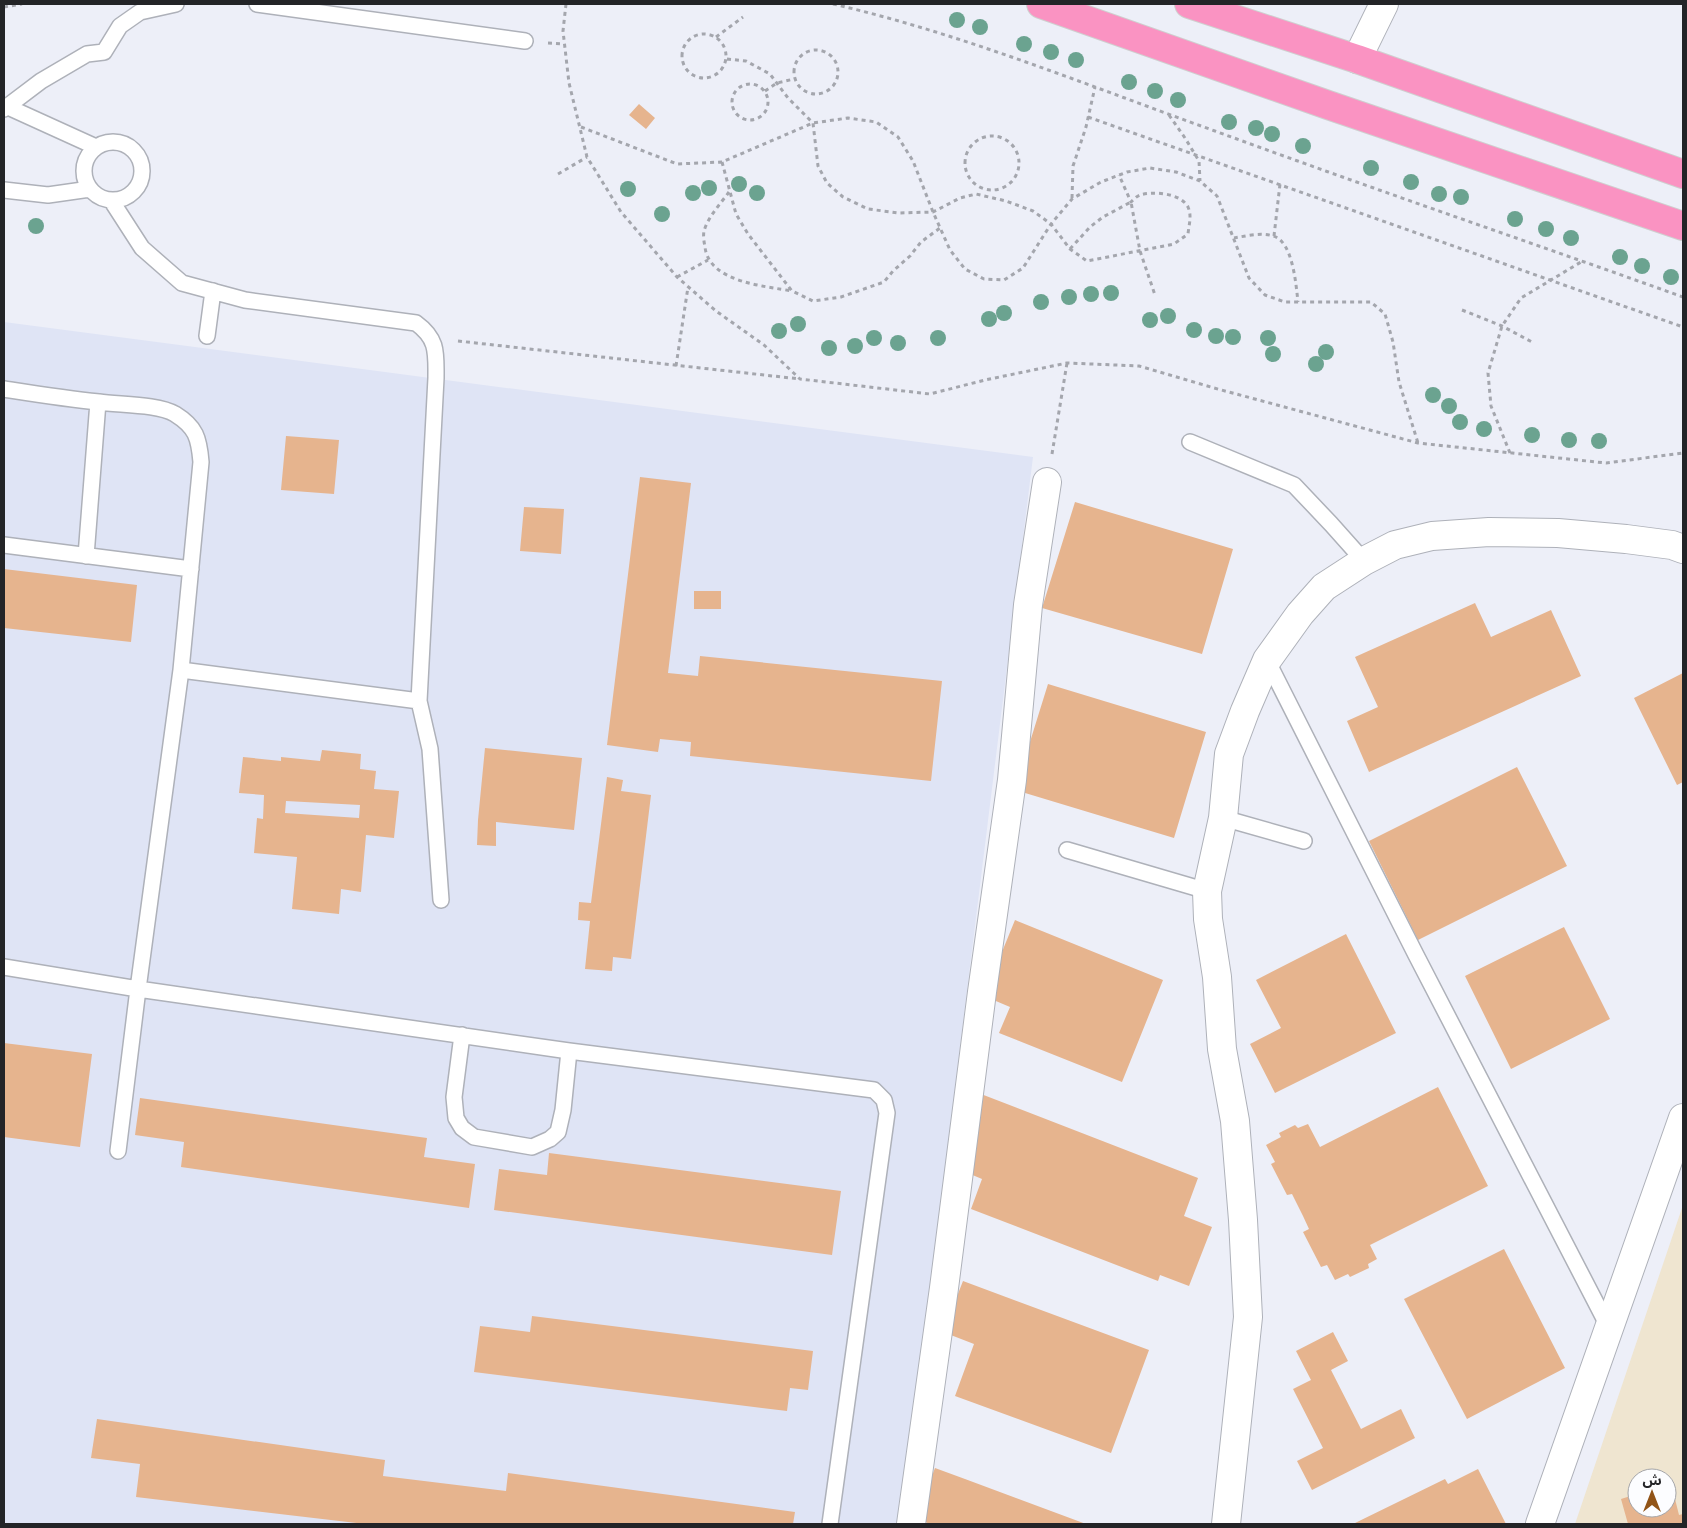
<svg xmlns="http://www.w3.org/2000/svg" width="1687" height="1528" font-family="'Varela Round','Noto Sans Arabic',sans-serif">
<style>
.built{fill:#dfe4f5}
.education{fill:#efe5d0;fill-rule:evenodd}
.building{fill:#e6b48e;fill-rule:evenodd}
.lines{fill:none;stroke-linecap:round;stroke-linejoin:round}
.lane-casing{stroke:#aeb1b9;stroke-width:18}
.street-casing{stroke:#aeb1b9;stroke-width:30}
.highway-casing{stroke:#cfcfcf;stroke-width:30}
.path{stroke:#a4a6ad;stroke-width:3;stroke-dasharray:4 4;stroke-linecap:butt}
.lane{stroke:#fff;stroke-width:15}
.street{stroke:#fff;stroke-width:28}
.highway{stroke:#fa93c2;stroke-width:28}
.tree{fill:#6ba390}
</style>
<rect width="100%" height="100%" fill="#edeff8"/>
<path class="built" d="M4,322L1033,457L901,1524H4Z"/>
<path class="education" d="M1683,1205V1524H1575ZM1637,1478H1667V1508H1637Z"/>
<path class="building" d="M639,104L655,118L646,129L629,115Z
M286,436L339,440L334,494L281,490Z
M640,477L691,483L668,673L698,676L700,656L942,681L931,781L690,756L691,742L660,739L658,752L607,745Z
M1075,502L1233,549L1202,654L1042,608Z
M524,507L564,509L561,554L520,551Z
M4,569L137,585L131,642L4,628Z
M694,591H721V609H694Z
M1475,603L1491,637L1551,610L1581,676L1369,772L1347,721L1378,707L1355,657Z
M1683,673V782L1677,785L1634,698Z
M1048,684L1206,732L1174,838L1015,790Z
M485,748L582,758L574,830L496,822V846L477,845L478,820Z
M322,750L361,754L360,769L376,771L374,789L399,791L394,838L366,835L361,892L341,889L339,914L292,909L297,857L254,853L257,818L263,819L264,795L239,793L243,757L281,761V757L320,761ZM286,801L360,805L359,818L285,813Z
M1517,767L1567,866L1418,940L1369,841Z
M607,777L623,780L621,791L651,795L631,959L613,957L612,971L585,969L590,921L578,920L579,902L591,903Z
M1015,920L1163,980L1122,1082L999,1033L1010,1007L984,996Z
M1564,927L1610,1019L1511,1069L1465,976Z
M1346,934L1396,1033L1275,1093L1250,1044L1281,1028L1256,980Z
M4,1043L92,1054L80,1147L4,1137Z
M1438,1087L1488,1186L1370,1245L1377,1259L1368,1264L1369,1268L1350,1277L1348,1274L1335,1280L1327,1265L1321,1267L1303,1232L1309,1229L1303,1216L1292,1194L1287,1195L1271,1164L1275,1162L1266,1145L1281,1137L1279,1133L1295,1125L1298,1128L1308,1124L1320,1147Z
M981,1094L1198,1178L1184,1216L1212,1227L1189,1286L1160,1275L1158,1281L971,1209L982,1179L963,1171Z
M140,1098L427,1138L424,1157L475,1164L469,1208L181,1167L184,1142L135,1135Z
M549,1153L841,1191L832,1255L494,1210L499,1169L547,1175Z
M1504,1249L1565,1368L1467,1419L1404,1299Z
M963,1281L1149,1350L1111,1453L955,1396L974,1344L943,1332Z
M532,1316L813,1351L808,1390L790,1388L787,1411L474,1372L480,1326L530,1332Z
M1333,1332L1348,1361L1331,1370L1361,1429L1401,1409L1415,1438L1312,1490L1297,1461L1323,1448L1293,1389L1311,1380L1296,1351Z
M97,1419L385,1460L383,1476L506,1491L508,1473L795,1512L793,1524H365L136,1497L140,1464L91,1458Z
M935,1468L965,1479L1086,1524H930L915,1518Z
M1478,1469L1506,1524H1353L1445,1479L1448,1484Z
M1671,1483L1679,1515L1683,1514V1524H1628L1621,1499L1637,1494V1508H1667V1484Z"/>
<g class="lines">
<g class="lane-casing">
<path id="lane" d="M257,4L525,41
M8,107L96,147
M4,109L41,81L87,54L104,52L120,26L140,12L176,4
M84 171a29 29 0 1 1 58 0a29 29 0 1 1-58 0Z
M4,190L48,195L90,189
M111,200L142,248L182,283L245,300L416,323C438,339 436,353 436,378L419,701L430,749L441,900
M207,336L213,291
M4,389C36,394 67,399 99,402C120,405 158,404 175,414C196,427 199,438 201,462L181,670L138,989L118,1151
M1190,442L1294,485L1331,524L1364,561
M4,545L191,569
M86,556L98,402
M1267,660L1416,955L1609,1328
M181,670L419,701
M1223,818L1304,841
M1067,850L1207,891
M4,967L138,989L569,1051L874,1090L884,1100L887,1113L830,1524
M462,1035L454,1097L456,1118L462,1128L474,1137L532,1147L550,1139L558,1132L563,1110L569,1051"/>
</g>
<g class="street-casing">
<path id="street" d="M1357,59L1384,4
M911,1524L944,1288L982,992L1012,780L1028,605L1047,482
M1226,1524L1248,1317L1243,1220L1235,1121L1222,1049L1217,977L1208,919L1207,891L1223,818L1229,754L1245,711L1267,660L1300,614L1324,587L1364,561L1395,545L1432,536L1489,532L1558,533L1626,539L1672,545L1683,549
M1540,1524L1683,1118"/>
</g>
<g class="highway-casing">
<path id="highway" d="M1041,4L1328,105L1683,226
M1189,4L1357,59L1683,174"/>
</g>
<path class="path" d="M566,4L563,31L569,83L587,157L621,212L677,277L716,311L764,345L800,379L930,394L985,380L1067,363L1139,366L1214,388L1418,443L1606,463L1683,453
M833,4C963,34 1089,86 1215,131C1370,188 1527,241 1683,297
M4,7L22,4
M682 56a22 22 0 1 1 44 0a22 22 0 1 1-44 0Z
M716,37L743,17
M548,43L564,44
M794 72a22 22 0 1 1 44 0a22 22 0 1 1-44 0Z
M727,59L746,61L770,74L788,98L813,123L818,166L827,183L843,197L868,209L899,213L933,212L960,198L976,194L1006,201L1033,211L1051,224L1070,249L1087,261L1174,244L1188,234C1189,224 1192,216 1188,207C1181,193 1153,191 1140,195C1137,196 1134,199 1131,202L1119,175
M732 102a18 18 0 1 1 36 0a18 18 0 1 1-36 0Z
M765,91L777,83L794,79
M1169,115L1185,138L1199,161L1200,181
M1088,117L1683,327
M581,127L677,164L722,162L813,123L848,118L876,122L898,137L913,161L933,212L950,250L965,269L984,279L1004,280L1023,268L1051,224L1072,199L1101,182L1127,172L1150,168L1176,172L1200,181L1217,196L1249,278L1265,295L1285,302H1371L1385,314L1393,342L1399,382L1418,443
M965 163a27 27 0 1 1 54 0a27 27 0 1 1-54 0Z
M722,162L736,214L748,234L792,291L813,301L841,297L884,282L893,271L910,256L921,242L940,228
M558,174L587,157
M729,192C721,203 708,217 704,231C703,236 704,242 705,247C709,282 764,286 792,291
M1072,198L1073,166L1086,127L1095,87
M1274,236L1280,184
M1234,238C1246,236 1261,232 1273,236C1293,241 1296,285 1298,302
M1070,249L1090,227L1103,217L1131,202L1140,251L1155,295
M677,277L708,260
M1462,310L1502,326L1532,342
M458,341L800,379
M676,366L688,287
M1510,453L1491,406L1488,373L1502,326L1521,298L1581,262
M1052,454L1067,363"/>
<use href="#lane" class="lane"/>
<use href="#street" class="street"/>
<use href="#highway" class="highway"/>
</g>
<g class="tree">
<circle cx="957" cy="20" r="8"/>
<circle cx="980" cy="27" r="8"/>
<circle cx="1024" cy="44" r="8"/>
<circle cx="1051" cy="52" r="8"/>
<circle cx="1076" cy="60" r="8"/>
<circle cx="1129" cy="82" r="8"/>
<circle cx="1155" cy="91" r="8"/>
<circle cx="1178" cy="100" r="8"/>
<circle cx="1229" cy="122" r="8"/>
<circle cx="1256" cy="128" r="8"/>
<circle cx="1272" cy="134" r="8"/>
<circle cx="1303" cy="146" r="8"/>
<circle cx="1371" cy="168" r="8"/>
<circle cx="1411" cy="182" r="8"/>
<circle cx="739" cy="184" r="8"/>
<circle cx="709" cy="188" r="8"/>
<circle cx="628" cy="189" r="8"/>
<circle cx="693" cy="193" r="8"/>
<circle cx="757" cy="193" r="8"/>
<circle cx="1439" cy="194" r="8"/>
<circle cx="1461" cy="197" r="8"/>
<circle cx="662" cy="214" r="8"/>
<circle cx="1515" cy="219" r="8"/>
<circle cx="36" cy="226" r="8"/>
<circle cx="1546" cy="229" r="8"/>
<circle cx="1571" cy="238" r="8"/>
<circle cx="1620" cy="257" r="8"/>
<circle cx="1642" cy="266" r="8"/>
<circle cx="1671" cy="277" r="8"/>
<circle cx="1111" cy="293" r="8"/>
<circle cx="1091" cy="294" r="8"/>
<circle cx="1069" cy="297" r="8"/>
<circle cx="1041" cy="302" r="8"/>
<circle cx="1004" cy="313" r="8"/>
<circle cx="1168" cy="316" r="8"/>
<circle cx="989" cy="319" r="8"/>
<circle cx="1150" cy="320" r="8"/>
<circle cx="798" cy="324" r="8"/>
<circle cx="1194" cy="330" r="8"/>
<circle cx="779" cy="331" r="8"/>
<circle cx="1216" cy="336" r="8"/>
<circle cx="1233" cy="337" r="8"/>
<circle cx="874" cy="338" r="8"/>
<circle cx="938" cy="338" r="8"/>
<circle cx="1268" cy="338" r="8"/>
<circle cx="898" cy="343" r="8"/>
<circle cx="855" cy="346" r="8"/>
<circle cx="829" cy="348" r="8"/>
<circle cx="1326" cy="352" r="8"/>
<circle cx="1273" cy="354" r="8"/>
<circle cx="1316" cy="364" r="8"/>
<circle cx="1433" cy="395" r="8"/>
<circle cx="1449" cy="406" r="8"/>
<circle cx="1460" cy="422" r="8"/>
<circle cx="1484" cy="429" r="8"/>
<circle cx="1532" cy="435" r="8"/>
<circle cx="1569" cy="440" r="8"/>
<circle cx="1599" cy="441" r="8"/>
</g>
<rect width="1687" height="1528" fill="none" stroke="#232427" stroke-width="10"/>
<g transform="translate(1652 1493)"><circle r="24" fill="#fcfdff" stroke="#a5a6a9"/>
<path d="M0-4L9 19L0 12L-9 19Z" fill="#915417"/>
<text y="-8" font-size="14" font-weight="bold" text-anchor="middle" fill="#232427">ش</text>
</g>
</svg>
